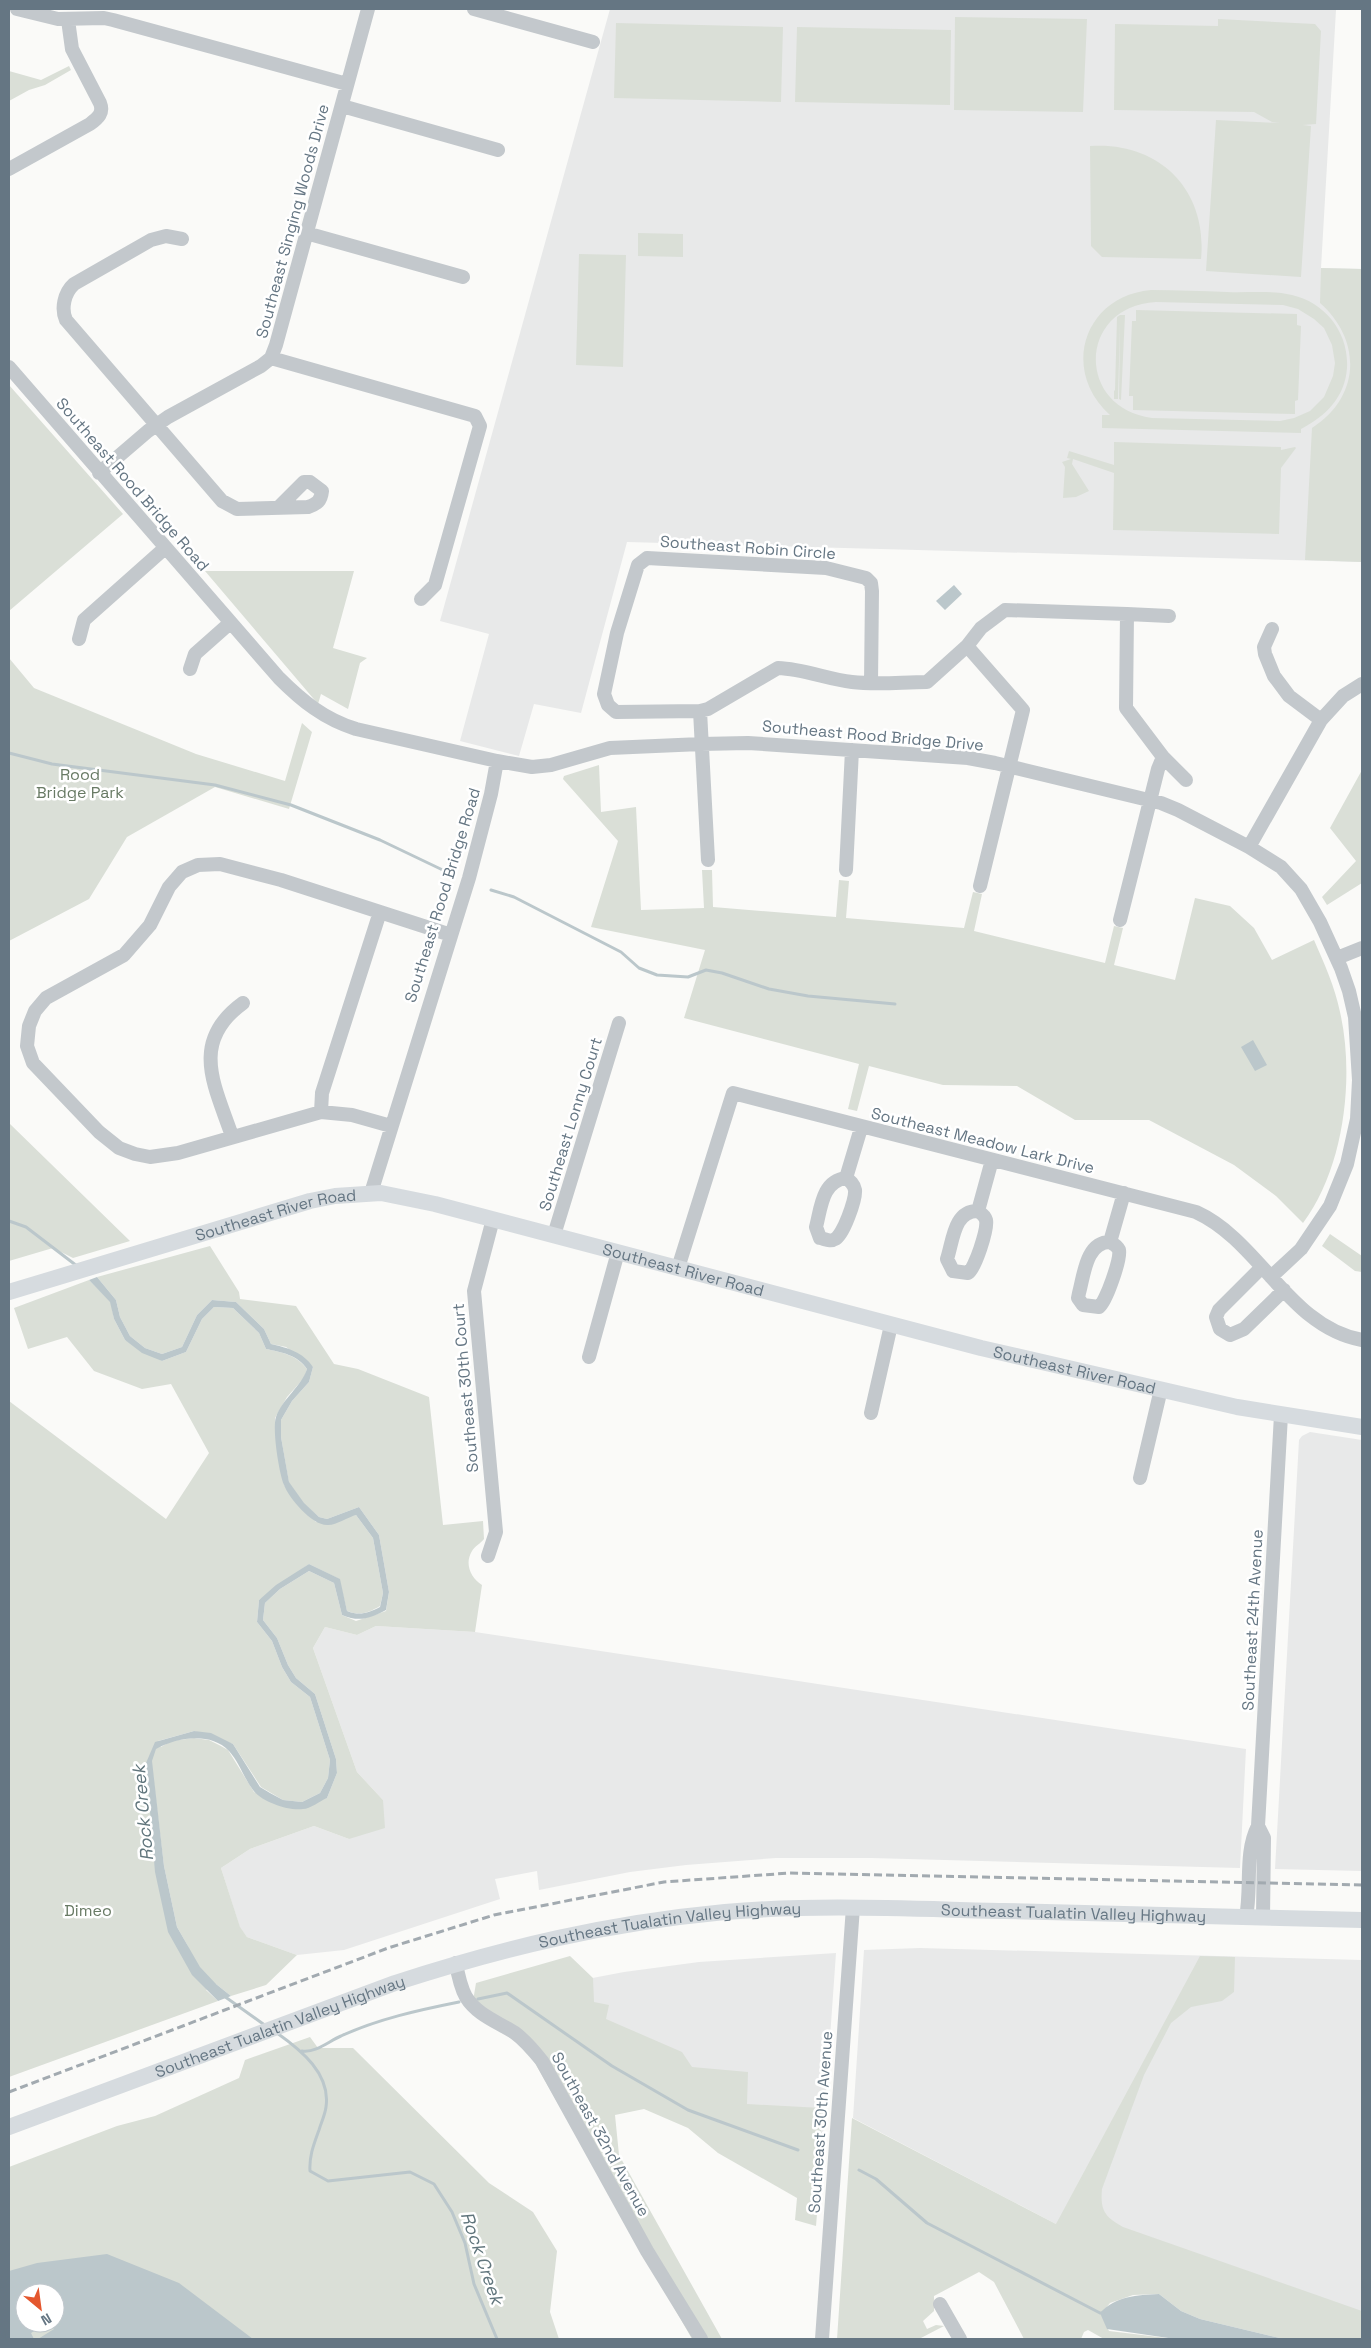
<svg xmlns="http://www.w3.org/2000/svg" width="1371" height="2348" font-family="'Space Grotesk',sans-serif">
<style>
.built{fill:#e8e9e9}
.green{fill:#dadfd7;fill-rule:evenodd}
.water{fill:#bbc7cb}
.lines{fill:none;stroke-linecap:round;stroke-linejoin:round}
.stream{stroke:#bbc7cb;stroke-width:3}
.minor{stroke:#c3c8cc;stroke-width:14}
.major{stroke:#d6dbdf;stroke-width:16}
.rail{stroke:#a2aab0;stroke-width:3;stroke-dasharray:8 4;stroke-linecap:butt}
.labels{text-anchor:middle;stroke-width:5;stroke-linejoin:round;paint-order:stroke}
.street-label{font-size:16px;fill:#657683;stroke:#fff}
.park-label{font-size:16px;fill:#687a64;stroke:#fff}
.water-label{font-size:18px;font-style:italic;fill:#60757c;stroke:#fff}
</style>
<rect width="100%" height="100%" fill="#fafaf8"/>
<path class="built" d="M610,9L1336,10L1321,268L1362,269V562L627,542L581,713L534,704L519,756L460,741L489,634L440,621Z
M1310,1432L1362,1440V1871L1275,1869L1299,1440L1302,1436Z
M376,1626L475,1632L1246,1749L1240,1868L871,1858H776L686,1865L630,1872L539,1890L537,1871L495,1879L500,1899L344,1950L297,1955L247,1937L240,1928L221,1868L250,1849L314,1826L349,1839L383,1800L357,1772L313,1648L325,1627L357,1635Z
M920,1948L1362,1960V2333L1056,2224L853,2118L864,1950Z
M836,1953L821,2165L615,2056L561,1984L624,1972L699,1962Z"/>
<path class="green" d="M955,17L1087,19L1083,112L954,110Z
M1218,19L1315,24L1321,31L1316,124L1303,125L1311,126L1301,277L1206,271L1216,120L1280,123L1272,122L1254,112L1114,110L1115,24L1218,26Z
M616,23L783,27L781,102L614,98Z
M797,27L951,30L950,105L795,102Z
M69,66L71,70L45,85L29,90L9,101V71L41,80Z
M1090,146C1159,141 1208,190 1201,259L1102,257L1091,246Z
M638,233L683,234V257L638,256Z
M579,254L626,255L623,367L576,365Z
M1321,268L1362,269V562L1305,560L1312,428C1361,397 1362,340 1320,303Z
M1151,290C1177,290 1202,291 1227,292C1248,293 1272,290 1292,295C1326,303 1349,333 1347,368C1345,397 1326,416 1301,429V433L1102,428V415H1110C1060,370 1084,296 1151,290ZM1156,302L1283,305L1298,309L1314,319L1324,328L1332,345L1335,363L1333,376L1324,397L1310,411L1294,418L1280,421L1152,418C1075,408 1078,306 1156,302Z
M1136,310L1297,314V325L1301,326L1298,400L1295,401V414L1133,410V396H1129L1132,321H1136Z
M1120,315H1125L1121,400L1119,399L1120,323L1118,399H1114V391L1115,390L1117,317Z
M9,385L123,514L9,611Z
M1114,442L1281,447V450L1295,447L1296,448L1281,468L1279,534L1113,530L1114,473L1073,459L1072,464L1089,491L1076,497L1063,498L1065,467L1062,462L1071,459L1067,458L1069,451L1114,465Z
M205,571H354L333,648L367,658L360,663L348,709L321,694L318,704Z
M9,658L34,688L196,754L285,781L302,723L312,732L289,809L215,787L127,837L89,899L9,941Z
M599,765L601,812L636,807L641,910L704,908L702,870H712L713,907L836,917L839,880L849,881L846,918L964,928L973,892L982,894L974,931L1105,963L1114,926L1123,928L1114,965L1175,980L1195,898L1230,906L1254,928L1272,960L1314,940C1324,963 1335,987 1340,1012C1355,1077 1344,1169 1303,1223L1276,1196L1234,1165L1149,1120H1075L1017,1086L943,1085L869,1066L857,1111L848,1109L859,1064L684,1018L705,950L591,927L618,841L563,779L564,776Z
M1362,770V883L1327,905L1322,897L1356,861L1330,828Z
M9,1123L130,1241L73,1258L53,1248L9,1261Z
M1330,1234L1362,1256V1272L1355,1271L1322,1246Z
M210,1246L239,1292L240,1299L296,1306L334,1364L358,1369L429,1397L443,1525L483,1521L484,1539C480,1544 475,1546 472,1551C464,1564 471,1578 482,1585L475,1632L376,1626L357,1635L325,1627L313,1648L357,1772L383,1800L385,1828L349,1839L314,1826L250,1849L221,1868L240,1927L247,1937L297,1955L266,1985L231,1996L216,1984L206,1990L218,2001L9,2077V1401L166,1519L209,1453L171,1384L142,1389L94,1371L67,1337L28,1349L14,1308L89,1280L111,1302L114,1319L125,1340L162,1361L186,1352L202,1319L214,1307L233,1308L259,1333L266,1349C281,1352 297,1355 307,1369L304,1378L287,1397L275,1418L284,1485L316,1522L356,1515L373,1538L383,1593L380,1606C368,1613 360,1616 347,1611L339,1579L309,1564L259,1600L257,1622L272,1641L282,1667L291,1682L310,1697L330,1760L328,1778L320,1793L302,1802L283,1800L261,1787L233,1744L194,1731L158,1741L161,1747L171,1741L194,1738L209,1740L219,1745L228,1750L254,1792L281,1806L327,1798L337,1773L336,1759L315,1694L296,1678L288,1665L277,1638L263,1620L265,1603L280,1589L309,1571L334,1583L342,1615L356,1621L386,1611L389,1592L379,1535L359,1507L327,1519L319,1517L304,1504L289,1483L281,1437V1420L292,1401L309,1382L313,1367L286,1347L271,1344L264,1329L236,1302L212,1300L197,1315L182,1347L162,1354L145,1348L130,1336L120,1317L116,1300L97,1277ZM152,1767L164,1866L177,1927L189,1948L169,1918Z
M570,1956L593,1978L594,2002L609,2005L606,2019L682,2052L692,2067L748,2072L747,2104L821,2108V2165L816,2226L795,2220L797,2198L718,2153L688,2128L644,2109L615,2115L619,2155L722,2339H692L523,2042L472,2007L476,1983Z
M1200,1956L1235,1957L1234,1992L1222,2001L1191,2007L1171,2023L1144,2075L1102,2189C1100,2211 1105,2217 1123,2227L1362,2311V2339H1284L1200,2319L1181,2311L1159,2294L1133,2295L1110,2303L1101,2314L1109,2331L1175,2339H1104L1088,2330L1084,2332L1081,2339H1024L994,2282L979,2272L934,2296V2311L923,2321L927,2329L936,2325L944,2326L919,2339H837L852,2118L1056,2224Z
M310,2037L318,2048H353L489,2183L533,2212L557,2251L550,2312L559,2339H9V2167L117,2126L155,2116L239,2078L245,2060ZM25,2293H55V2323H25Z"/>
<path class="water" d="M954,585L962,594L945,610L936,601Z
M1253,1040L1267,1065L1255,1071L1241,1047Z
M97,1277L116,1300L120,1317L130,1336L145,1348L162,1354L182,1347L197,1315L212,1300L236,1302L264,1329L271,1344C288,1348 303,1352 313,1367L309,1382L292,1401L281,1420V1437L289,1482L304,1503L319,1517L327,1519L359,1507L379,1535L389,1592L386,1610C369,1619 359,1622 342,1615L334,1583L309,1571L280,1589L265,1603L263,1620L277,1638L288,1665L296,1678L315,1694L336,1759L337,1773L327,1798C320,1801 310,1809 303,1809C288,1811 262,1802 253,1790C244,1778 239,1762 229,1751C210,1731 176,1738 156,1749L152,1761L164,1866L177,1927L200,1967L216,1984L231,1996L218,2001L192,1975L168,1932L155,1872L146,1763L155,1742L194,1731L211,1733L233,1744L260,1787L270,1793L283,1800L302,1802L320,1793L328,1778L330,1760L310,1697L291,1682L282,1667L272,1641L257,1622L259,1600L276,1585L309,1564L340,1579L347,1611C360,1616 368,1613 380,1607L383,1593L373,1538L356,1515C348,1517 337,1525 328,1525C312,1526 289,1498 284,1485C279,1473 272,1429 276,1417C283,1398 301,1387 307,1369C298,1355 281,1352 266,1349L259,1333L233,1308L214,1307L202,1319L186,1352L162,1361L142,1353L125,1340L114,1319L110,1302L89,1280Z
M107,2254L179,2283L253,2339H38L54,2329L49,2323H55V2293H25V2323H48L31,2333L34,2339H9V2271L37,2263Z
M1159,2294L1181,2311L1200,2319L1284,2339H1175L1107,2329L1100,2313C1116,2296 1137,2295 1159,2294Z"/>
<g class="lines">
<path class="stream" d="M9,753L52,764L215,785L291,805L380,840L449,873
M491,890L514,897L621,952L639,968L657,975L688,977L706,970L722,973L769,989L808,996L895,1004
M9,1221L26,1227L77,1266
M224,1996L266,2026
M478,1999L507,1993L612,2066L688,2110L798,2150
M277,2033C301,2050 331,2074 326,2107C325,2115 321,2123 319,2130C314,2144 309,2156 310,2171L328,2181L410,2172L434,2184L452,2212L465,2243L474,2284L497,2339
M302,2051C316,2053 329,2041 341,2036C378,2019 419,2010 459,2002
M859,2170L876,2179L927,2223L1100,2313H1103"/>
<path class="minor" d="M17,9L58,19L104,18L113,20L347,84
M474,9L593,42
M342,106L498,150
M9,169L90,124C98,118 104,113 100,103L72,49L68,20
M306,233L463,277
M182,239L166,236L151,240L74,284C64,293 61,309 66,320L222,501L237,509L308,507C317,504 321,501 322,491L310,482H304L279,507
M271,358L475,416L480,426L435,585L421,599
M9,367L279,678C302,701 324,719 356,729L497,761L532,767L551,765L610,748L701,744L748,743L968,758L995,763L1161,803L1178,810L1249,847L1281,867L1301,889L1320,922L1341,968L1349,991L1355,1017L1359,1080L1357,1119L1347,1164L1330,1206L1301,1249L1271,1277
M99,473L148,431L168,417L261,366L271,358L276,345L368,9
M1127,614L1169,616
M1272,629L1264,647L1265,654L1274,676L1289,696L1321,720
M79,639L84,620L165,548
M967,646L1023,710L980,886
M190,669L195,654L230,623
M871,683L872,591L871,583L866,578L826,568L647,558L638,565L617,633L604,694L608,705L616,712L700,711L708,709L778,668C804,669 827,679 852,682C877,685 902,682 927,682L967,646L981,628L1005,610L1127,614L1126,708L1163,757L1158,769L1120,920
M700,711L708,860
M1163,757L1186,780
M1249,847L1321,720L1343,696L1362,684
M846,870L852,750
M1337,958L1362,948
M321,1112L322,1093L380,912
M391,1126L352,1115L321,1112L178,1153L150,1157L135,1154L119,1148L99,1132L33,1063L27,1046L29,1026L35,1011L46,998L124,955L150,925L169,887L182,872L198,865L220,864L281,880L451,935
M232,1136C215,1086 189,1042 243,1003
M846,1178C850,1181 854,1184 855,1190C856,1199 843,1236 835,1239C831,1242 825,1239 820,1238L816,1227C821,1208 822,1181 846,1178L861,1128
M371,1193L469,878L491,794L497,761
M978,1211C981,1213 985,1216 986,1220C988,1229 975,1269 968,1273L953,1271L947,1259C953,1241 954,1210 978,1211L992,1160
M554,1235L619,1023
M1110,1242C1114,1244 1117,1246 1119,1250C1121,1259 1106,1302 1099,1307L1083,1305L1078,1298L1079,1293C1084,1275 1086,1242 1110,1242L1124,1193
M678,1268L733,1093L1196,1212C1260,1241 1289,1327 1362,1340
M1261,1268L1219,1310L1216,1317L1220,1329L1230,1335L1244,1329L1284,1290
M589,1357L618,1252
M871,1413L891,1325
M1140,1478L1161,1389
M488,1556L496,1532L474,1291L493,1219
M1258,1826L1264,1838L1263,1917
M1246,1917C1252,1888 1244,1853 1258,1826L1281,1415
M456,1963C458,1975 460,1986 466,1997C477,2015 498,2022 515,2033C526,2041 534,2051 542,2061L647,2251L701,2339
M940,2304L960,2339
M822,2339L853,1907"/>
<g class="major">
<path id="s1" d="M9,1292L310,1201L335,1196L381,1193L435,1204L981,1348L1237,1407L1362,1427"/>
<path id="s2" d="M9,2127L395,1983C506,1947 608,1923 725,1912C818,1904 911,1909 1004,1911C1124,1914 1243,1917 1362,1920"/>
</g>
<path class="rail" d="M9,2092L388,1948L494,1915L664,1882L790,1873L1362,1885"/>
</g>
<g class="labels">
<g class="street-label">
<text transform="translate(292 221) rotate(-75)" y="6">Southeast Singing Woods Drive</text>
<text transform="translate(133 484) rotate(49)" y="6">Southeast Rood Bridge Road</text>
<text transform="translate(748 547) rotate(4)" y="6">Southeast Robin Circle</text>
<text transform="translate(873 735) rotate(5)" y="6">Southeast Rood Bridge Drive</text>
<text transform="translate(442 895) rotate(-73)" y="6">Southeast Rood Bridge Road</text>
<text transform="translate(570 1124) rotate(-73)" y="6">Southeast Lonny Court</text>
<text transform="translate(983 1140) rotate(14)" y="6">Southeast Meadow Lark Drive</text>
<text dy="6" stroke="none"><textPath href="#s1" startOffset="278">Southeast River Road</textPath></text>
<text dy="6" stroke="none"><textPath href="#s1" startOffset="698">Southeast River Road</textPath></text>
<text dy="6" stroke="none"><textPath href="#s1" startOffset="1102">Southeast River Road</textPath></text>
<text transform="translate(465 1388) rotate(-95)" y="6">Southeast 30th Court</text>
<text transform="translate(1252 1620) rotate(-87)" y="6">Southeast 24th Avenue</text>
<text dy="6" stroke="none"><textPath href="#s2" startOffset="1099">Southeast Tualatin Valley Highway</textPath></text>
<text dy="6" stroke="none"><textPath href="#s2" startOffset="694">Southeast Tualatin Valley Highway</textPath></text>
<text dy="6" stroke="none"><textPath href="#s2" startOffset="289">Southeast Tualatin Valley Highway</textPath></text>
<text transform="translate(820 2122) rotate(-86)" y="6">Southeast 30th Avenue</text>
<text transform="translate(601 2134) rotate(61)" y="6">Southeast 32nd Avenue</text>
</g>
<g class="park-label">
<text x="80" y="780">Rood<tspan x="80" dy="18">Bridge Park</tspan></text>
<text x="88" y="1916">Dimeo</text>
</g>
<g class="water-label">
<text transform="translate(143 1813) rotate(-95)" y="6">Rock Creek</text>
<text transform="translate(482 2258) rotate(71)" y="6">Rock Creek</text>
</g>
</g>
<rect width="1371" height="2348" fill="none" stroke="#657683" stroke-width="20"/>
<g transform="translate(40 2308) rotate(151)"><circle r="24" fill="#ffffff" stroke="#c1c8cd"/>
<path d="M0-4L9 19L0 12L-9 19Z" fill="#e4572e"/>
<text y="-8" font-size="14" font-weight="bold" text-anchor="middle" fill="#657683">N</text>
</g>
</svg>
